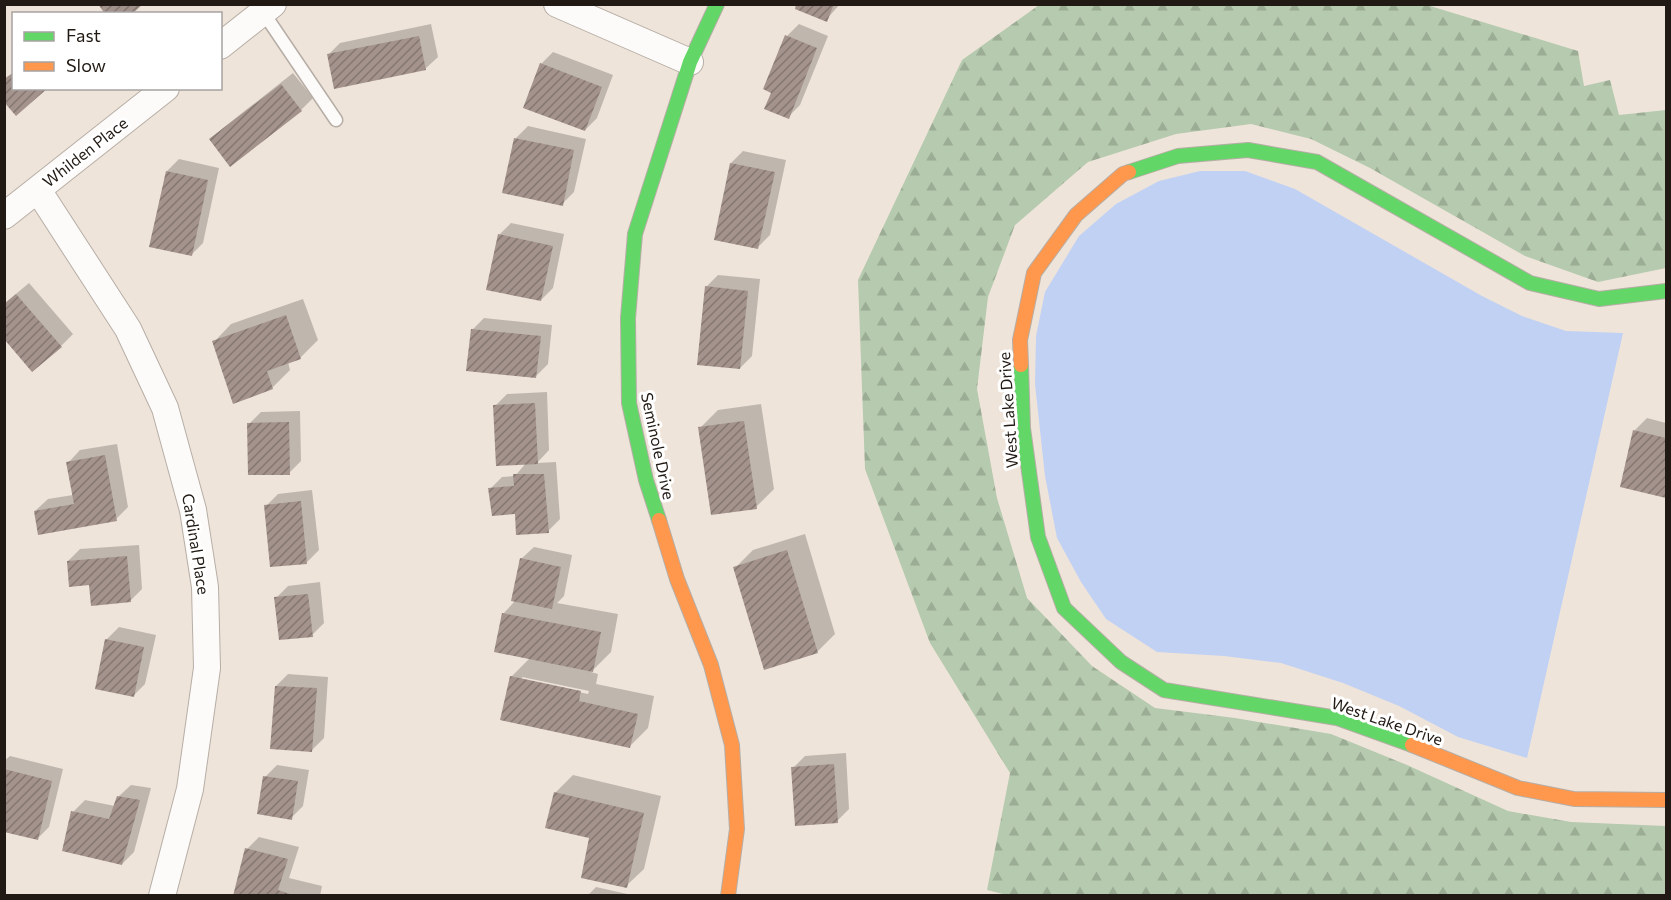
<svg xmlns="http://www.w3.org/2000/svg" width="1671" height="900" font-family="Commissioner,sans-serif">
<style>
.forest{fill:url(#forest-firs)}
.water{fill:#c1d1f3}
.shadow{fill:#0003;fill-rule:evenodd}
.building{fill:url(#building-hatch)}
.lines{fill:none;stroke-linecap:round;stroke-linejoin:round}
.lane-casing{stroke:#b6aea6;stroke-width:15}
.street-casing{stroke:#b6aea6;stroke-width:28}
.fast-casing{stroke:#b6aea6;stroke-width:16}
.slow-casing{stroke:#b6aea6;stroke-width:16}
.lane{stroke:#fdfbf9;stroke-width:12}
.street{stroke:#fdfbf9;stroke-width:26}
.fast{stroke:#63d668;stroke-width:14}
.slow{stroke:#ff974d;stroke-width:14}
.labels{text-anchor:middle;stroke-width:6;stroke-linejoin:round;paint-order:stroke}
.street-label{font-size:16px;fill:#211a14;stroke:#fff}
</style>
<defs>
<pattern id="forest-firs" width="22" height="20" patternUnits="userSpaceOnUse" patternTransform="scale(1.5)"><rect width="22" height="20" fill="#b5caae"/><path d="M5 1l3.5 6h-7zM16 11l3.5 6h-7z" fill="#9bad95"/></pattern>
<pattern id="building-hatch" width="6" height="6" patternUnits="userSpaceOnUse" patternTransform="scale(1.5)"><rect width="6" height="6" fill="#a3938c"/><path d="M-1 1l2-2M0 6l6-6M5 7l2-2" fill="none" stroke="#847771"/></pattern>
</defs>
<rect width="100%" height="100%" fill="#efe4da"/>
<path class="forest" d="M1039,5H1427L1578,51L1584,86L1610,80L1619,115L1666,110V268L1598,282L1525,256L1370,168L1311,139L1251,124L1176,134L1088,162L1015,225L988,297L977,389L997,498L1027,598L1092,666L1155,708L1235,718L1331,734L1407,765L1508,811L1571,822L1666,826V895L1011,896L987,890L1010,773L930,643L865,469L858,280L962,60Z"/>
<path class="water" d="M1200,171H1245L1295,189L1482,296L1522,316L1566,331L1623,333L1527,758L1458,737L1399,706L1343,683L1281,663L1224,656L1157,652L1106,619L1081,582L1057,538L1045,476L1035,384L1036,336L1045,292L1079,236L1116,204L1159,181Z"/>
<path class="shadow" d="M798,4H840L826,20Z
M431,24L438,57L425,69L328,55L340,43Z
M799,24L828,36L800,105L788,117L773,92L787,36Z
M553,52L613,75L597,118L585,130L541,64Z
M293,73L313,98L301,110L211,140L223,128Z
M528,126L586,139L574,192L562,204L504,192L516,138Z
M743,151L786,160L770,235L758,247L731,163Z
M179,159L219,168L203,243L191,255L167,171Z
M511,223L564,234L553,288L541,300L499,235Z
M718,275L760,279L752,356L740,368L706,287Z
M29,283L73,334L61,346L4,304Z
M303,299L318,340L300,358L288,362L290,370L272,388L214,342L231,324Z
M484,318L552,325L548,364L536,376L472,330Z
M547,392L549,450L537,463L556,462L560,519L548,531L516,512L490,489L502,477L515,476L526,463L495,406L507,394Z
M761,404L774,489L756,507L700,428L718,410Z
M300,411L301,461L289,473L249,424L261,412Z
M1647,418L1666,423L1665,496L1622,486L1635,430Z
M117,444L128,507L116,519L35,511L48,499L73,495L68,463L80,450Z
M312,490L319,550L307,562L266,506L278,494Z
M805,534L835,634L817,652L735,568L753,550Z
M139,545L142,589L130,601L91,584L68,561L80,549Z
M534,547L572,555L564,596L557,603L618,614L611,652L591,672L598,674L596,684L654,696L648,728L630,746L511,677L530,658L503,614L516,600L521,559ZM522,677L589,691L588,694L522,680Z
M320,582L324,623L312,635L276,598L288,586Z
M119,627L156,635L145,684L133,696L97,688L107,639Z
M288,674L328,677L324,738L312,750L276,686Z
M846,753L849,809L837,821L793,768L805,756Z
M10,756L63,769L49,827L37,839L4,831V761Z
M277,765L309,770L303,806L291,818L265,777Z
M573,775L661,796L644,869L626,886L591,837L555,793Z
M131,785L151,788L134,852L122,864L73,812L85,800L115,806L118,797Z
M259,837L299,847L289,878L322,886L320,896H235L247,849Z
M596,887L636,896H587Z"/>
<path class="building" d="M98,4H143L132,14H105Z
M796,4H834L827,22L795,9Z
M785,35L817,48L789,119L764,109L771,93L763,89Z
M419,36L426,70L334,89L327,54Z
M540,63L602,87L585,131L523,108Z
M14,72V88H48L16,116L4,102V79Z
M281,84L302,111L230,167L209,139Z
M514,138L574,150L563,206L502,193Z
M730,163L775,172L758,249L714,240Z
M166,171L208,180L192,256L149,247Z
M498,234L553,246L541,301L486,290Z
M705,286L748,291L740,369L697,365Z
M16,294L62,347L32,372L4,339V304Z
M286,315L301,359L267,371L273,389L233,404L212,341Z
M471,329L541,336L536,378L466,371Z
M535,403L538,464L496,466L493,405Z
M744,421L757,509L711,515L698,427Z
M289,422L290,475H248L247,423Z
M1633,430L1666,438V498L1620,487Z
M105,455L117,521L38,535L34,511L74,504L66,462Z
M513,474H544L549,533L516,535L515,514L492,516L488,488L514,486Z
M301,501L307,564L270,567L264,505Z
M787,550L818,653L764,670L733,567Z
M127,556L131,602L91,606L89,585L69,587L67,561Z
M520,558L561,567L552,609L511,601Z
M308,594L313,637L279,640L274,597Z
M502,613L601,632L593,672L494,652Z
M105,639L144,647L134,697L95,689Z
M510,676L581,691L579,701L638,714L630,748L500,720Z
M275,686L317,688L312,752L270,749Z
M834,764L838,823L795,826L791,767Z
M4,769L52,781L38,840L4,832Z
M263,776L298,781L292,820L257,814Z
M554,792L644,813L627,888L581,878L589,838L545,828Z
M117,796L140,800L122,865L62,851L71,811L109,819Z
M245,848L288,859L278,890L296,896H233Z"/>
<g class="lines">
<g class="lane-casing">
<path id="lane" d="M263,12L336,120"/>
</g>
<g class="street-casing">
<path id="street" d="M557,4L690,62
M220,46L273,4
M38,190L128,329L165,408L193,510L205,587L207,668L190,789L162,896
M4,216L166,88"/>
</g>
<g class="fast-casing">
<path id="fast" d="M1129,172L1178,156L1248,150L1317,162L1530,283L1599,299L1666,291
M1021,365L1023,428L1038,537L1064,608L1121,662L1164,690L1337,718L1412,745
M659,520L646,480L629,403L628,318L635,234L690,62L717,4"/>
</g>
<g class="slow-casing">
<path id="slow" d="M1021,365L1020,340L1034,273L1076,215L1123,174L1129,172
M659,520L677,579L711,665L732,745L737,829L728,896
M1412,745L1518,788L1574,799L1666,800"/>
</g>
<use href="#lane" class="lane"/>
<use href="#street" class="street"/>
<use href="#fast" class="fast"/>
<use href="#slow" class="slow"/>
</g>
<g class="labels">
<g class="street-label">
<text transform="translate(85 152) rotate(-38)" y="6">Whilden Place</text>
<text transform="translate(1008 410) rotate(-94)" y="6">West Lake Drive</text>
<text transform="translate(658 446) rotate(78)" y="6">Seminole Drive</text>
<text transform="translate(196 544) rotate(81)" y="6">Cardinal Place</text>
<text transform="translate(1387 721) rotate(19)" y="6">West Lake Drive</text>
</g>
</g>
<rect width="1671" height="900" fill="none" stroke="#211a14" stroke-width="12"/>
<rect x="12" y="12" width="210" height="78" fill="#ffffff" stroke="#a6a3a1" stroke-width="1.5"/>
<rect x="24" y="32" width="30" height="9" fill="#63d668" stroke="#a6a3a1" stroke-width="1.5"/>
<text x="66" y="42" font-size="18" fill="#211a14">Fast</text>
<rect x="24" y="62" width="30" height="9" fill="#ff974d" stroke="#a6a3a1" stroke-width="1.5"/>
<text x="66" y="72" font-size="18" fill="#211a14">Slow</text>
</svg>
